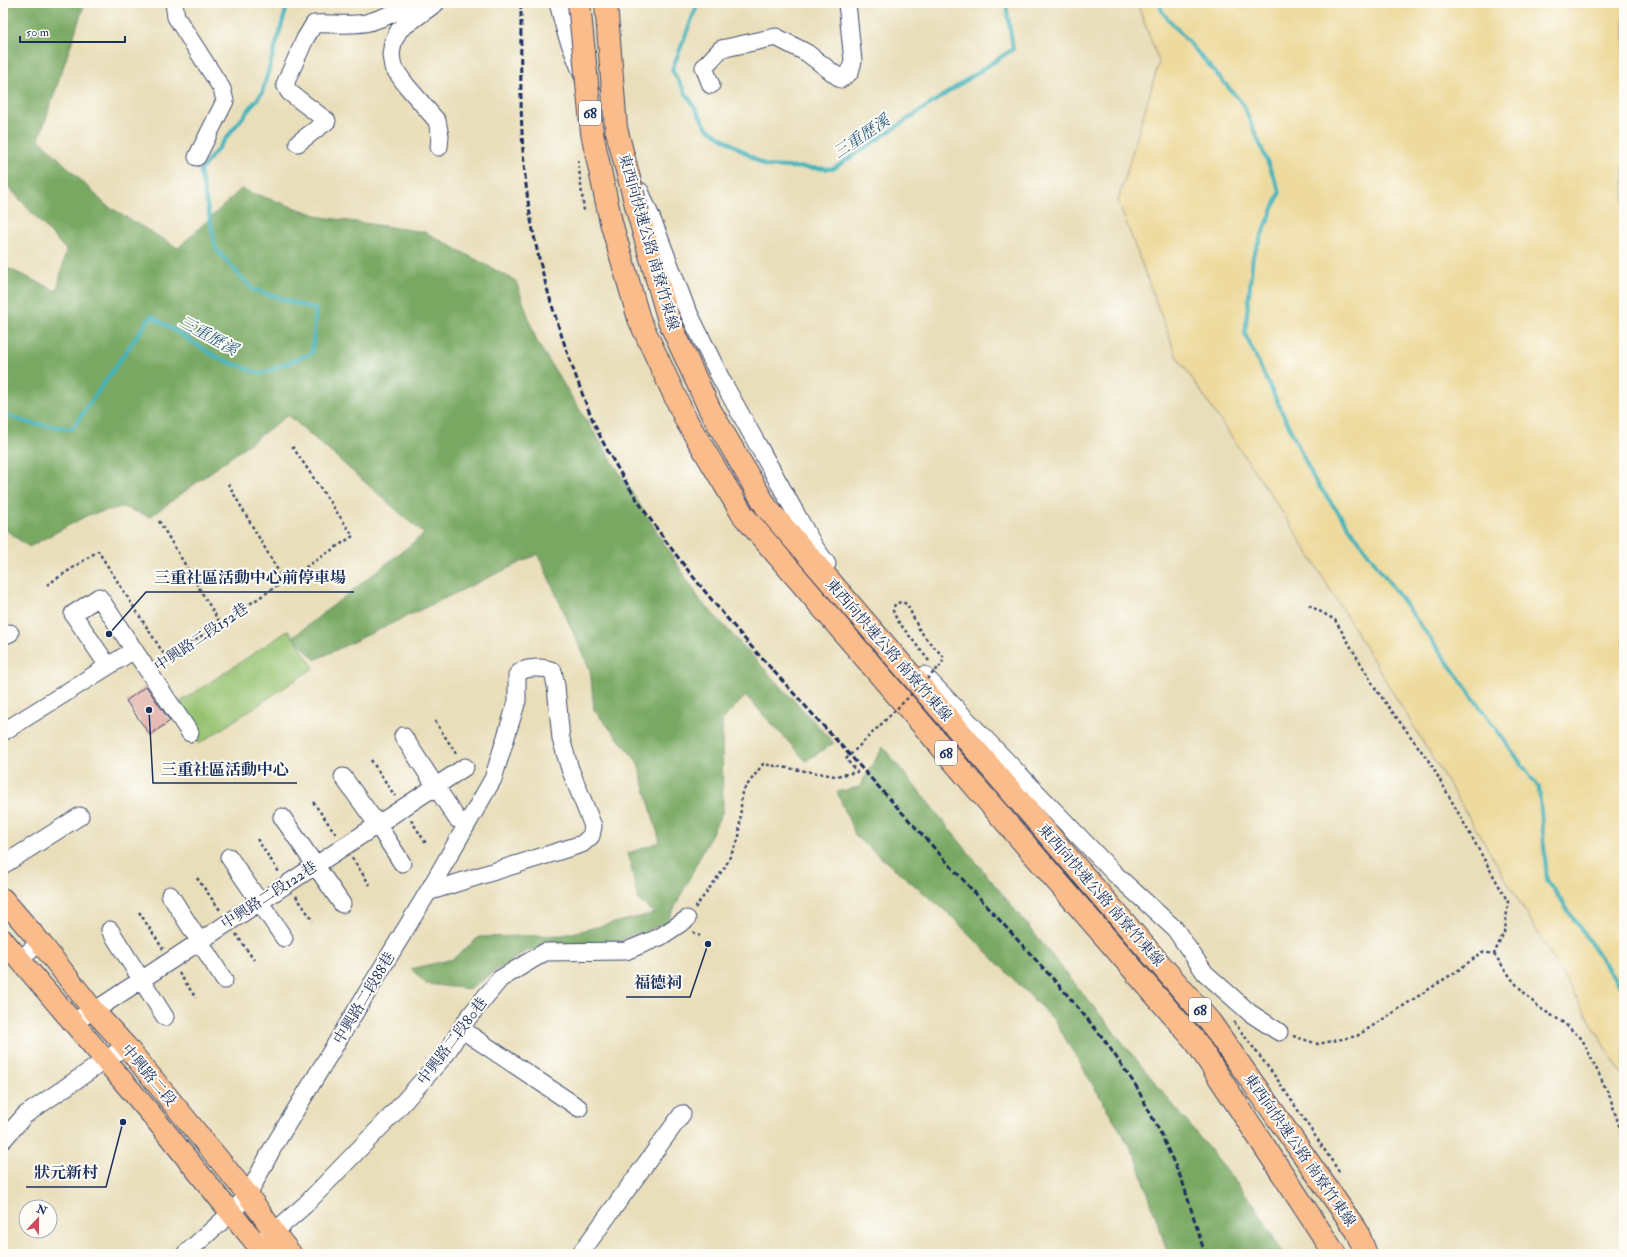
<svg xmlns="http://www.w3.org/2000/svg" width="1627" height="1257" font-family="'IM FELL Double Pica','Noto Serif TC',serif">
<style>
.green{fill:#96c270;stroke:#587867}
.forest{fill:#78a862;stroke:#4a6c60}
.sand{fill:#eeda9e;stroke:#84847e}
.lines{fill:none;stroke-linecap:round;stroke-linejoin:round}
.stream{stroke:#43b3bb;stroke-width:4}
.building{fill:#dea59e}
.minor-casing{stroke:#3a496c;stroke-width:19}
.major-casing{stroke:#3a496c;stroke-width:23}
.highway-casing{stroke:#3a496c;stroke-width:24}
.path{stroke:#3a496c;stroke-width:2.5;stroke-dasharray:3 3;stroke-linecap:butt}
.minor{stroke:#fff;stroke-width:17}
.major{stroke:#fabc8b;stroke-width:21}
.highway{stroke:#fabc8b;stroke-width:22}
.rail{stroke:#1b2f5e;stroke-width:3;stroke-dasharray:6 3;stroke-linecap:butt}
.highway-bridge-casing{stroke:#3a496c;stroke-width:24;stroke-linecap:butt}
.path-bridge{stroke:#3a496c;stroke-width:2.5;stroke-dasharray:3 3;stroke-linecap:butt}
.highway-bridge{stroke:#fabc8b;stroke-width:22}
.labels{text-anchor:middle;stroke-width:4;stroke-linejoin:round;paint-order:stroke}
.shield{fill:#fdfcf7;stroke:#5f6c8c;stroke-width:1}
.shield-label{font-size:14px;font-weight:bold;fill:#1b2f5e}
.street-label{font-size:15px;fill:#1b2f5e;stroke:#fdfcf7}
.water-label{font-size:16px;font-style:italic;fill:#295d7f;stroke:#fdfcf7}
.leader{fill:none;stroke:#1b2f5e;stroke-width:1.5}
.callout-dot{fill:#1b2f5e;stroke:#fdfcf7;stroke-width:1.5}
.callout-label{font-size:16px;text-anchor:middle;font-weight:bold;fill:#1b2f5e;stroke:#fdfcf7;stroke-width:4;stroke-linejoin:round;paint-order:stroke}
</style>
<rect width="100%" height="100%" fill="#fdfcf7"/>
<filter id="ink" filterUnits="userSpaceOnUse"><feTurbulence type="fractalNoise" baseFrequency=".025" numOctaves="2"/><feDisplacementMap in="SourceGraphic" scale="8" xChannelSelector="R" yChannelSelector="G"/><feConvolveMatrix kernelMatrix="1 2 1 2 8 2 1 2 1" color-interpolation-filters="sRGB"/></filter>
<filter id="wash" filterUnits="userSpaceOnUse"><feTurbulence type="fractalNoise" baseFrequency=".012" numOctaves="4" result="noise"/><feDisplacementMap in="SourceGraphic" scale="16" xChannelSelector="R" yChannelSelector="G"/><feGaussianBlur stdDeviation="0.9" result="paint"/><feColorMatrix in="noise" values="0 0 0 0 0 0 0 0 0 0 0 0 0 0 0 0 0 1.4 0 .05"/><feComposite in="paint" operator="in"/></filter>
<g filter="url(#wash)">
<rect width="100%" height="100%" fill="#e9deba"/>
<path class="green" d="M289,630L314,668L199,744L174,706Z"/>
<path class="forest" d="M3,3H85L39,139L106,205L178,248L241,189L322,217L425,232L516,281L537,342L700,600L834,743L806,761L746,696L722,720L723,811L667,923L613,943L527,950L470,989L426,984L411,969L453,959L479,937L563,935L655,913L638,900L628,853L660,842L637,761L594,710L590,670L538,554L315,660L293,637L424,534L288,415L150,517L122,507L88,515L29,547L3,528V266L57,291L66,250L3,181Z
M883,747L1256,1207L1283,1254H1168L1136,1157L1054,1020L948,913L856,837L837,792L859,787Z"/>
<path class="sand" d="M1137,3H1624V1080L1621,1073L1473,824L1291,525L1176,355L1118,201L1159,62Z"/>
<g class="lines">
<path class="stream" d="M698,3L672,70L707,128L766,166L833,169L1013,49L1006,3
M1159,3L1163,13L1243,104L1280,192L1253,256L1245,334L1314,479L1539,788L1547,880L1624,992
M3,414L29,423L72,429L151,316L218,358L261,374L312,353L316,310L252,289L216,249L200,171L262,93L288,3"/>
</g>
<g id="blocks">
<path class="building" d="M146,686L170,721L150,735L126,701Z"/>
</g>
</g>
<g filter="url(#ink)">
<use href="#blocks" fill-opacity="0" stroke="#3a496c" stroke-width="1"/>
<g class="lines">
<g class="minor-casing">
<path id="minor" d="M174,3L176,17L222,89L225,101L197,157
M436,3L399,30L393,42L391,55L393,67L406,85L437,121L440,136L439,147
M558,3L566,33L582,74L615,134
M711,85L704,67L721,49L776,37L807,53L841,79L850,72L853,61L847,3
M298,143L327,121L289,92L285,84L305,39L314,24C331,23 348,26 365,23C384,19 400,9 418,3
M640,191L656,229L685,305L721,379L814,546L827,564
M3,636L10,633
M134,650L190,733
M924,675L1116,875L1175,929L1205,973L1250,1013L1279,1032
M3,732L134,650L99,597L73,614L108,666
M403,736L457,819
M343,777L377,824L402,863
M282,817L342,904
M229,857L284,938
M3,865L80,816
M170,895L224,980
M110,930L165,1017
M21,959L40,942
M73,1021L94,1011L465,767
M461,1029L579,1108
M3,1140L25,1115L126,1046
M264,1239L274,1232L305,1205L393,1114L446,1054L468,1018L500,979L545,952L626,951L660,937L687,919
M185,1254L231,1213L248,1195L272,1149L428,892L493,779L517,701V675C523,666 545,667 553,671L556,686L561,739L570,769L593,826L591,836L582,844L428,892
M580,1254L682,1114"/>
</g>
<g class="major-casing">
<path id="major" d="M3,899L40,942L94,1011L126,1046L248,1195L274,1232L291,1254
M3,940L151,1114L231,1213L265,1254"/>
</g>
<g class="highway-casing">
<path id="highway" d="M638,213L669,321L710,410L767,508L1210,1022L1357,1231L1366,1254
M611,222L639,319L686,420L743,515L991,805L1196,1042L1335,1254"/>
</g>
<path class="path" d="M578,160L584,211
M228,484L284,581
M159,521L220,623
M47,585L98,551L167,659
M929,661L897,620L893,611L895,604L901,602L907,604L919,629L928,641L944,657L942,664L939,667
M160,663L353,536L292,446
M435,721L457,755
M371,760L395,796
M313,802L336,834
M411,820L427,845
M257,839L279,872
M352,858L370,885
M197,878L220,910
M296,896L313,921
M695,908L725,867L739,838L742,792L763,764L835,776L857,772L846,759
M139,912L163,949
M693,932L700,936
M236,934L254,960
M1494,954L1514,982L1538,1007L1564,1023L1582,1039L1610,1097L1624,1141
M179,973L196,998
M1234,1022L1277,1079L1340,1173
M1293,1036L1318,1044L1357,1036L1460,969L1482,952L1494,954L1505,930L1508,902L1431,764L1377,691L1335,620L1307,604"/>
<use href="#minor" class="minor"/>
<use href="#major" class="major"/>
<use href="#highway" class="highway"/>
<path class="rail" d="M521,3C521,66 519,130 527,193C534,251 552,309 571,363C581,390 590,417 603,442C642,516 695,581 749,644L1064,991L1103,1038L1136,1086L1160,1132L1183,1183L1205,1254"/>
<g class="highway-bridge-casing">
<path id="highway-bridge" d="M579,3L592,133L611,222
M606,3L616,128L638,213"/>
</g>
<path class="path-bridge" d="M846,759L939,667"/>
<use href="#highway-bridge" class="highway-bridge"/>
</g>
</g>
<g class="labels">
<g class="shield">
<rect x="579" y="101" width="22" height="24" rx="3"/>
<rect x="935" y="741" width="22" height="24" rx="3"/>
<rect x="1189" y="998" width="22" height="24" rx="3"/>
</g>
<g class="shield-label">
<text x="590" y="118">68</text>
<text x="946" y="758">68</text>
<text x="1200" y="1015">68</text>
</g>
<g class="street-label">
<text transform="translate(649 242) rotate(74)" y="5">東西向快速公路 南寮竹東線</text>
<text transform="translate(201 637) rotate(-34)" y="5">中興路二段152巷</text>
<text transform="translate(889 650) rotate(49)" y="5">東西向快速公路 南寮竹東線</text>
<text transform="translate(269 895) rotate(-33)" y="5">中興路二段122巷</text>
<text transform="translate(1101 895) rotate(49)" y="5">東西向快速公路 南寮竹東線</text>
<text transform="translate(364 998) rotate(-59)" y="5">中興路二段88巷</text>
<text transform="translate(452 1041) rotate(-53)" y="5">中興路二段80巷</text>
<text transform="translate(149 1075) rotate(50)" y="5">中興路二段</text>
<text transform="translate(1300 1150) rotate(55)" y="5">東西向快速公路 南寮竹東線</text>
</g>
<g class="water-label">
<text transform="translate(861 136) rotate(-34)" y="6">三重歷溪</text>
<text transform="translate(209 335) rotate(29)" y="6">三重歷溪</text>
</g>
</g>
<path class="leader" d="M109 634L146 592H354M149 710L153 783H297M708 944L690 997H626M123 1122L106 1187H26"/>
<g class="callout-dot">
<circle cx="109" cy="634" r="4"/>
<circle cx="149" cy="710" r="4"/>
<circle cx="708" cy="944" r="4"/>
<circle cx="123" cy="1122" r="4"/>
</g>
<g class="callout-label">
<text x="250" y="583">三重社區活動中心前停車場</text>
<text x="225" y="775">三重社區活動中心</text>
<text x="658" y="988">福德祠</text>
<text x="66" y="1178">狀元新村</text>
</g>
<rect width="1627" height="1257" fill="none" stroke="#fdfcf7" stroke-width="16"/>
<g transform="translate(38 1219) rotate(22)"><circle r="19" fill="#fdfcf7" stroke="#a3aaba"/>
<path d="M0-3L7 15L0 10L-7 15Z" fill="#d1495b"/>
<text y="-6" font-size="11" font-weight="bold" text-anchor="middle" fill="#1b2f5e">N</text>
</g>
<path d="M20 36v6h105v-6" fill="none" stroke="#1b2f5e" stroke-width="2"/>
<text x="26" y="36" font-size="12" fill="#1b2f5e" stroke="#fdfcf7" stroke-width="3" paint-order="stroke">50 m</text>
</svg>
